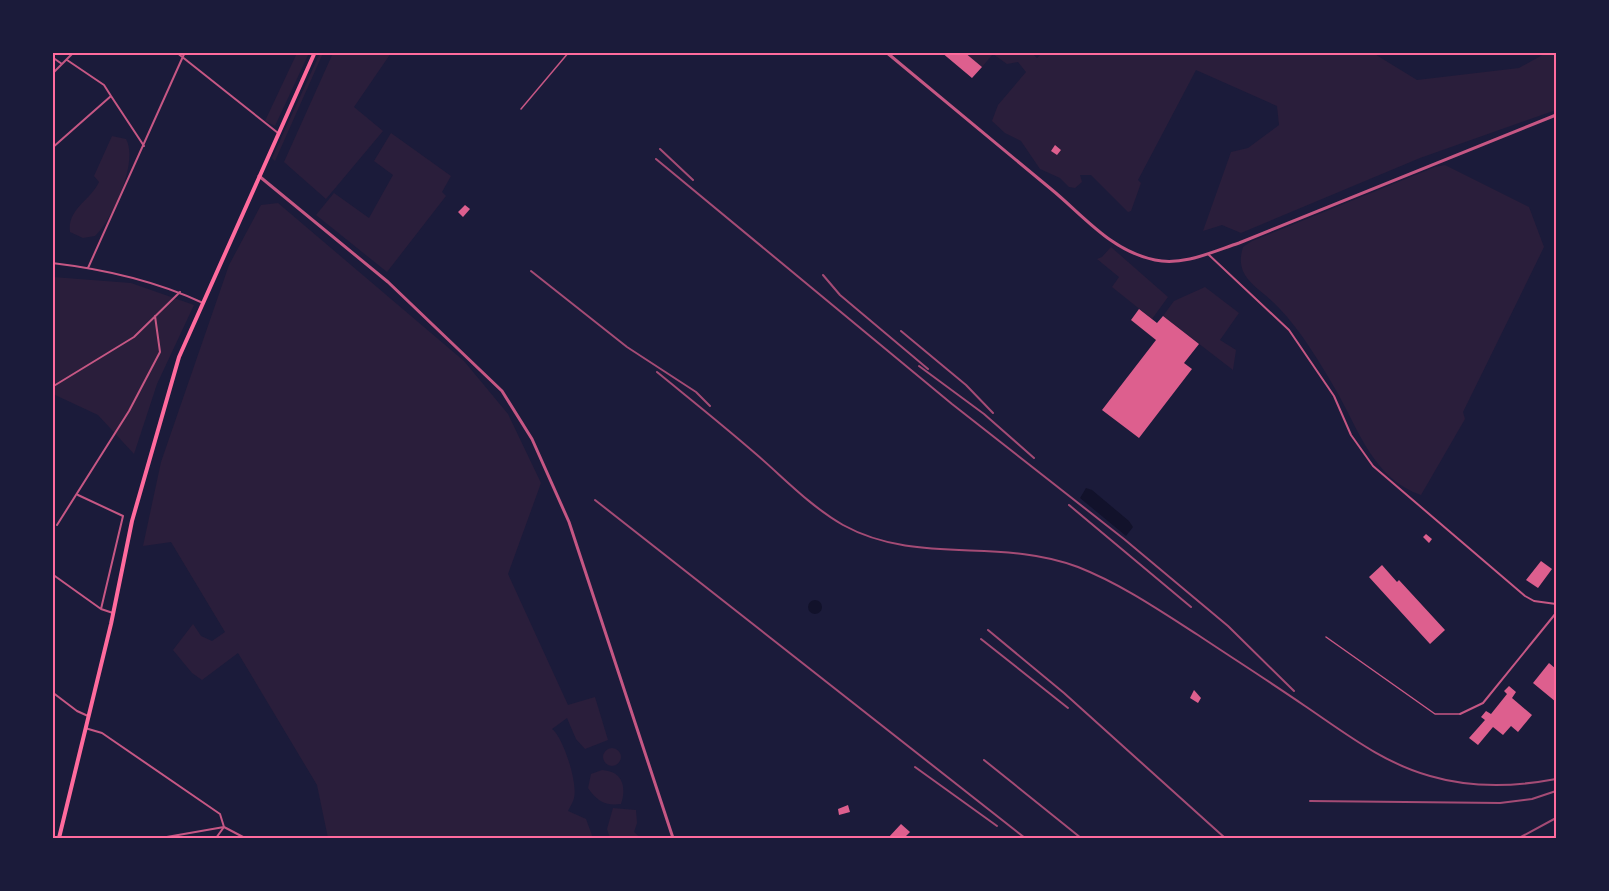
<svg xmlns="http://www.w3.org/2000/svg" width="1609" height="891" font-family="'Fira Sans Condensed',sans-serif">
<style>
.green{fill:#2a1e3b}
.water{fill:#12122b}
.building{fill:#dd5f8e}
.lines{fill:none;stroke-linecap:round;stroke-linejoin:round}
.service{stroke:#c65784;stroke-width:1.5}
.minor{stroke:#c65784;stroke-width:2}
.tertiary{stroke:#c65784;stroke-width:3}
.primary{stroke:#ff6b9d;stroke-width:4}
.rail{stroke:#a44b75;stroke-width:2}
.neatline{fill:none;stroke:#ff6b9d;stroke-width:2}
</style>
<rect width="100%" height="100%" fill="#1b1b3a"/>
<path class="green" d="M1043,52L1373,53L1417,80L1519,68L1546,53H1556V110L1420,158L1241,233L1222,225L1203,231L1231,152L1248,148L1279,125L1277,106L1196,70L1138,180L1141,183L1131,211L1128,212L1091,175H1080L1082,182L1075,188L1069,187L1060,178L1040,169L1021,141L1005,133L992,121L998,105L1026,72L1018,62L1007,64L993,54L982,67L964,53H1032L1037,58Z
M297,53H309L275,126L265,121Z
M320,53H323L275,161L272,158Z
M333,53H391L354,107L383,131L326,199L284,162Z
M391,133L451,176L442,192L446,196L387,272L316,215L334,193L369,218L393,175L374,161Z
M112,136L126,139C139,162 112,220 95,236L83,238L70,232C67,209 91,200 99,182L94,176Z
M1445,165L1529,207L1544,247L1463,412L1465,419L1421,495C1374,479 1359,431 1337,392C1320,363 1302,332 1279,308C1260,287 1233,279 1243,247L1252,241L1435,167Z
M278,203L464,361L508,414L541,483L508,574L568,705L595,697L608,740L585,749L576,739L567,718L552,729C563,737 578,783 574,798C573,802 570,807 568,811L586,819L593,838H328L317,785L238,653L202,680L192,673L173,650L193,624L201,636L212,641L225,632L171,542L143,546L161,462L229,265L261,205Z
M1111,247L1168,297L1152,319L1112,287L1119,277L1097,259L1102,257Z
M53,277L131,283L194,305L157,384L134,454L98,415L53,394Z
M1205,287L1239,313L1220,340L1236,350L1233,370L1163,316L1174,301Z
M603 757a9 9 0 1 1 18 0a9 9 0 1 1-18 0Z
M602,770C622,771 627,786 621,804C605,806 597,801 588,788L591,774Z
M613,808L636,810L637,823L634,832L641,838H610L607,829Z"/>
<path class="water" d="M1086,488L1092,490L1129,521L1133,527L1126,536L1080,498Z
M808 607a7 7 0 1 1 14 0a7 7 0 1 1-14 0Z"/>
<path class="building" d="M941,52H964L982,67L972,78Z
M1055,145L1061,150L1057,155L1051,151Z
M465,205L470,209L463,217L458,212Z
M1139,309L1157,323L1163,316L1199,344L1184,363L1192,369L1139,438L1102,410L1156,340L1131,320Z
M1426,534L1432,539L1429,543L1423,537Z
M1541,561L1552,569L1538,588L1526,580Z
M1382,565L1397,582L1399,580L1445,630L1430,644L1369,577Z
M1549,663L1556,669V702L1533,683Z
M1509,686L1516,692L1512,698L1532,715L1518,732L1511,726L1503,735L1493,727L1478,745L1469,738L1485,720L1481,717L1486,711L1491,714L1507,694L1504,691Z
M1194,690L1201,698L1198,703L1190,698Z
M848,805L850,812L839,815L838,809Z
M901,824L910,832L904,838H888Z"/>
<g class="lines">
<path class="service" d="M521,109L569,52
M1326,637L1435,714H1459"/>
<path class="minor" d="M176,52L278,133
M52,57L62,64
M52,74L74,52
M111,96L144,146
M52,148L111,96L104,85L67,60
M1208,254L1289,330L1334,396L1351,435L1373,466L1525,596L1534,601L1556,604
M52,263C103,269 156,281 203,303
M88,268L185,52
M52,387L134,337L180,292
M78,495L123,516L101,609
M57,525L129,411L160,352L155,316
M52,574L101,609L113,613
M52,692L77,711L88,716
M1460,714L1483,703L1556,613
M85,728L102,733L220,814L224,827
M224,827L245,838
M161,838L224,827
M216,838L224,827"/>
<path class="tertiary" d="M886,52C941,98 996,144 1051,189C1084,216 1111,251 1155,260C1183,266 1212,252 1239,243L1556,115
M259,176L388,282L502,391L532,439L569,522L673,838"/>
<path class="primary" d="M59,838L111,624L132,521L179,357L315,52"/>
<path class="rail" d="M660,149L693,180
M656,159L952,404L1124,539L1228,626L1294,691
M531,271L627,347L696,392L710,406
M823,275L840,295L928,369
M901,331L966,385L993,413
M919,366L984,414L1034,458
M657,372C690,399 724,426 756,454C784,478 810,506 843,525C917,566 1001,537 1078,567C1121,584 1159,610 1198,635C1234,659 1270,682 1305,706C1345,733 1383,763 1430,776C1471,788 1514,787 1556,779
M595,500L1025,838
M1069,505L1191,607
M988,630L1064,693L1225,838
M981,639L1068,708
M984,760L1081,838
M915,767L997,826
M1310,801L1500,803L1532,799L1556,791
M1519,838L1556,818"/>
</g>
<rect width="1609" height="891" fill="none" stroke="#1b1b3a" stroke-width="108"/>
<rect x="54" y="54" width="1501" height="783" class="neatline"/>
</svg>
